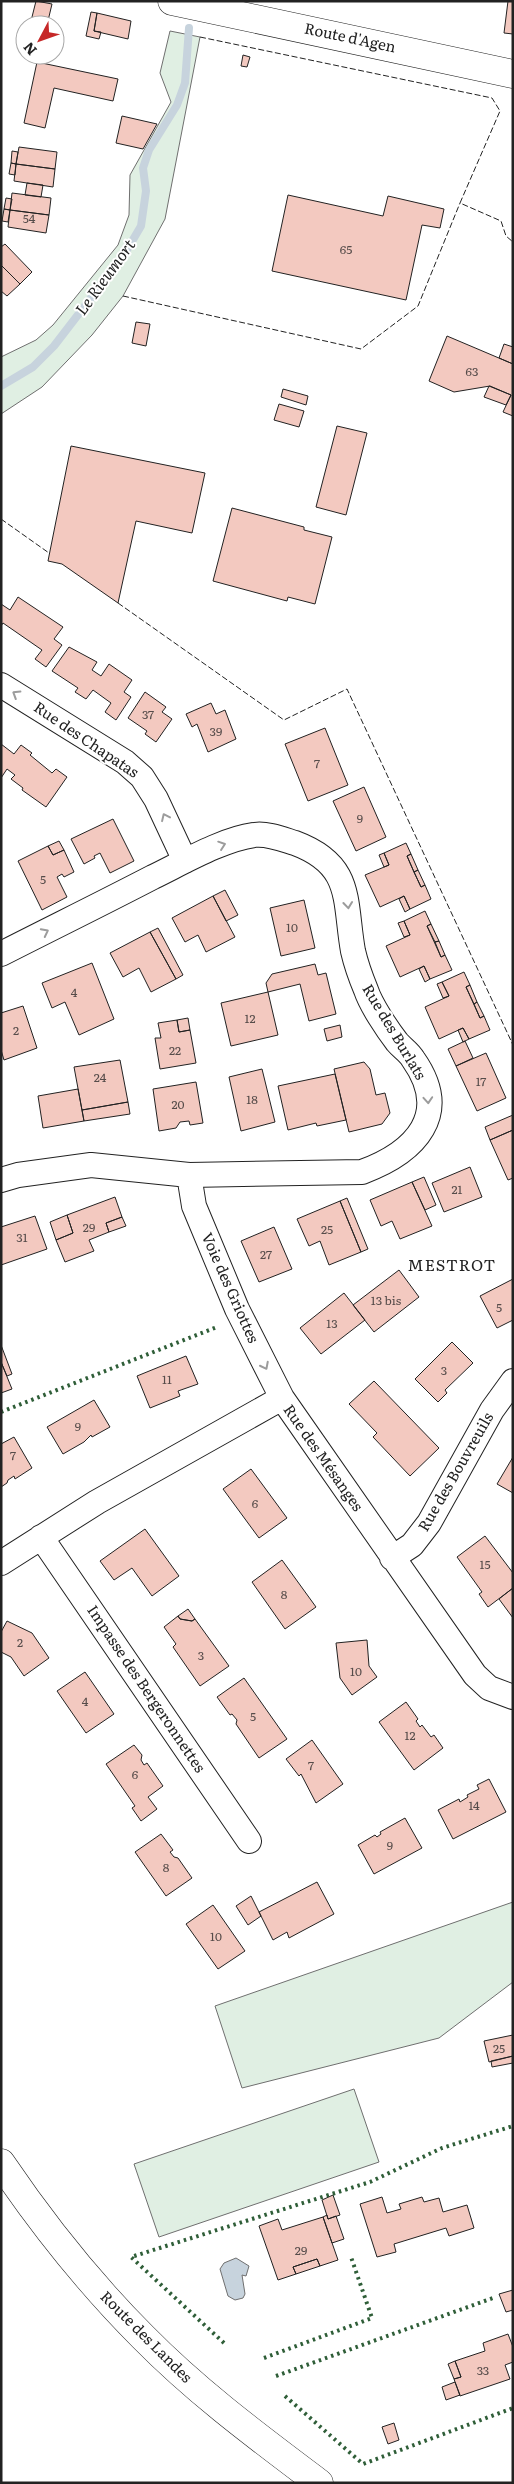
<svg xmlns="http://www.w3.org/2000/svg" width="514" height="2484" font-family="Literata,serif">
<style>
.green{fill:#e0efe3;stroke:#6f6f6f}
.water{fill:#c7d3dd;stroke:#6f6f6f}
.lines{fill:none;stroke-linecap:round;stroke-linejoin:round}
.stream{stroke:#c7d3dd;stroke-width:8}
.building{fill:#f3c9c0;stroke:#222}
.minor-casing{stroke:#222;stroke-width:26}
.secondary-casing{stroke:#222;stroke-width:29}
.primary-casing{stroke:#222;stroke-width:29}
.minor{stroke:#fff;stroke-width:24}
.secondary{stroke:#fff;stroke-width:28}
.primary{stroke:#fff;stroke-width:28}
.hedge{stroke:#2f5e38;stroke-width:4;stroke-dasharray:2.5 4;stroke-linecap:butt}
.fence{stroke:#222;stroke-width:1;stroke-dasharray:6 2.5;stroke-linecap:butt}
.oneway{stroke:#9c9c9c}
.labels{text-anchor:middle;stroke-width:4;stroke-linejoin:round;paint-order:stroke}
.number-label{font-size:12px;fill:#564c4a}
.street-label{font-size:15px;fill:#222;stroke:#fff}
.water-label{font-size:16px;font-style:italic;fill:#222;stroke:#fff}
.neighbourhood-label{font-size:16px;letter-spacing:1px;fill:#222;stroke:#fff}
</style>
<rect width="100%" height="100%" fill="#fff"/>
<path class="green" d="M170,31L200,37L165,219L123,296L92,335L42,387L1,414V357L36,340L53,325L118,245L129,215L130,175L171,102L160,73Z
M513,1902V1982L439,2038L242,2088L215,2006Z
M354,2089L379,2162L159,2237L134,2164Z"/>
<path class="water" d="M236,2258L249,2266L246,2276L242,2275L245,2294L243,2298L235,2300L228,2296L220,2269L224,2263Z"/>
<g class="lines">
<path class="stream" d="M1,386L33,367L54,346L124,255L141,226L146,191L143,168L149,150L177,105L185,83L189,28"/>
</g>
<path class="building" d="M36,1L52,4L47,25L31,21Z
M508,1H513V34L504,33Z
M91,12L97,13L94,31L101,32L99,39L86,36Z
M97,13L131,21L128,39L94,31Z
M243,55L250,57L247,67L241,66Z
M37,62L118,79L113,101L54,88L45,128L24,123Z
M122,116L157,124L143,149L116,143Z
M19,147L57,152L55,169L16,164Z
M12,151L18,152L16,164L11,163Z
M11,163L16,164L15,175L9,174Z
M16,164L55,169L53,187L14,181Z
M27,183L43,185L41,197L25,195Z
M12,193L51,198L49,215L10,210Z
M288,195L383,216L388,196L444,209L440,228L422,225L406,300L272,271Z
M6,198L12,199L10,210L4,209Z
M4,209L10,210L8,222L2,221Z
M10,210L49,215L46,233L8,227Z
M5,244L32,272L20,284L1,265V247Z
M1,265L20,284L7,296L1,291Z
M136,322L150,324L146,346L132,343Z
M447,336L513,364V416L503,412L511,395L490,386L454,392L429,381Z
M504,344L513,347V364L499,358Z
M489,386L511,395L506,405L484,397Z
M283,389L308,396L306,405L281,397Z
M279,404L304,411L299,427L274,420Z
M337,426L367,433L346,515L316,507Z
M71,446L205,473L192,533L136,521L118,603L62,564L48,561Z
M232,508L304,527V530L332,537L315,604L288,597L287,601L213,581Z
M18,597L63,627L54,639L62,645L46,667L35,659L42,650L3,623L1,626V604L10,610Z
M69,647L97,662L92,670L101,676L109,664L132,680L124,692L131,697L116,720L105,712L111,703L93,690L86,699L75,692L78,688L52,671Z
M145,692L166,707L162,712L172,719L156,742L145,734L147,731L128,718Z
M211,703L216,714L225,710L236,739L208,752L197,724L192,727L186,714Z
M325,728L348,785L308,801L285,744Z
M1,744L14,754L21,745L32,753L30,755L52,773L56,769L67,777L46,807L22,790L23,788L11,779L15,775L7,769L1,778Z
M364,787L386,837L356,851L333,801Z
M113,819L134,861L110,873L100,853L94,856L95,858L84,864L71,839Z
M59,841L64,850L53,855L48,846Z
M406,843L411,854L407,856L414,872L421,887L425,885L431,899L410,909L404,896L380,907L365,875L389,865L384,853Z
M48,846L53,855L64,850L74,872L64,877L62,874L57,877L67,897L42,910L18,861Z
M384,853L389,865L384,867L379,855Z
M411,854L418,870L414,872L407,856Z
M418,870L425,885L421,887L414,872Z
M225,890L238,915L226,921L213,896Z
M213,896L235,937L206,952L198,935L185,942L172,918Z
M404,896L410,909L405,912L399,899Z
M304,900L315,948L281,956L270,908Z
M425,911L431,924L427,926L441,957L445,955L452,970L430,979L424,966L400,977L386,946L410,935L404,921Z
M404,921L410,935L404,937L398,923Z
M431,924L439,941L435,942L427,926Z
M158,928L183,975L176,979L150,932Z
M150,932L176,979L151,992L139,968L123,977L110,953Z
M439,941L445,955L441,957L435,942Z
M92,963L114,1019L79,1035L65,1002L52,1008L42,983Z
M315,964L318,975L326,973L336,1014L309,1021L300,984L268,992L266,983L272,974Z
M424,966L430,979L425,982L419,969Z
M464,972L470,985L466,987L480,1018L484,1016L490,1030L469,1039L463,1028L439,1039L425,1007L449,996L442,982Z
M442,982L449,996L443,998L437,984Z
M470,985L477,1002L474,1004L466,987Z
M268,992L278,1035L231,1046L221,1003Z
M477,1002L484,1016L480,1018L474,1004Z
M23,1006L37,1048L4,1060L1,1050V1013Z
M188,1018L190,1030L179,1032L177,1020Z
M177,1020L179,1032L190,1030L196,1063L160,1069L155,1038H161L158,1023Z
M340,1025L342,1037L327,1041L324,1029Z
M463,1028L469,1039L463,1042L458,1030Z
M465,1041L473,1058L456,1066L448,1049Z
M486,1053L506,1098L477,1111L456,1066Z
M120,1060L128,1102L82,1110L74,1067Z
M364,1062L370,1069L376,1095L385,1093L390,1113L382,1124L349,1132L334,1069Z
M262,1069L275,1122L241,1131L229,1077Z
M335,1074L346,1120L317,1126L316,1123L288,1130L278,1086Z
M196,1082L203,1123L190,1125L189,1121L180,1122L176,1128L159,1131L153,1089Z
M78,1089L84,1121L43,1128L38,1096Z
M128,1102L130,1114L84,1121L82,1110Z
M513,1115V1130L490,1140L485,1127Z
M513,1130V1178L508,1180L490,1140Z
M470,1167L482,1197L444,1212L432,1183Z
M424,1177L436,1205L425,1210L412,1182Z
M412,1182L432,1226L400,1239L392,1221L381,1226L370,1200Z
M115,1197L122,1217L106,1223L109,1232L89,1240L94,1251L65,1262L56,1240L73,1233L67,1215Z
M347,1198L368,1249L361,1252L340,1201Z
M340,1201L361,1252L329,1265L320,1241L309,1246L297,1219Z
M67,1215L73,1233L56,1240L50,1222Z
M35,1216L47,1249L1,1265V1227Z
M122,1217L126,1226L109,1232L106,1223Z
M274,1227L292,1269L259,1282L241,1241Z
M399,1270L419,1297L374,1332L353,1305Z
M513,1279V1320L497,1328L480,1296Z
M344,1293L365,1320L321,1354L300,1328Z
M452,1342L473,1363L445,1390L447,1393L438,1402L415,1379Z
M1,1345L12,1374L7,1376L1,1362Z
M186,1356L198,1384L178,1391L180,1396L150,1408L137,1376Z
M1,1362L12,1389L1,1393Z
M374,1381L439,1448L410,1476L373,1437L377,1433L349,1404Z
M94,1400L110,1427L92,1437L91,1435L84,1442L63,1454L47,1427Z
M14,1437L32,1468L15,1479L14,1476L8,1480L7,1483L1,1487V1444Z
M513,1457V1493L497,1484Z
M251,1469L287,1518L259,1538L223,1489Z
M145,1529L179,1576L152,1596L132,1568L114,1580L100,1561Z
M485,1536L513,1573V1588L488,1607L479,1594L482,1592L457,1557Z
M282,1560L316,1607L285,1629L252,1582Z
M513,1588V1618L499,1599Z
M188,1609L195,1619L192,1621L180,1619L178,1616Z
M178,1616L180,1619L192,1621L195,1619L229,1666L200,1686L173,1647L176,1644L164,1627Z
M7,1621L32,1633L49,1658L24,1676L11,1657L1,1652V1632Z
M367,1640L369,1666L377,1677L352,1695L340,1678L336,1643Z
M85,1672L114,1714L86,1733L57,1691Z
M244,1678L287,1739L259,1758L236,1724L237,1720L232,1714L230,1715L217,1697Z
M406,1702L418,1719L416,1721L420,1727L422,1725L431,1737L434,1735L443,1748L414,1770L379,1722Z
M312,1740L343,1784L316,1803L301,1774L299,1776L286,1759Z
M134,1745L142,1755L141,1760L144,1765L147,1763L163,1786L148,1797L157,1809L141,1821L132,1808L135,1806L106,1764Z
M489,1779L506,1812L453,1839L438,1810L459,1799L460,1802L468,1797L467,1795L479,1789L477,1785Z
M405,1818L422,1848L374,1874L358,1845L375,1835L377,1837L381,1834L380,1832Z
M161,1834L173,1850L170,1852L174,1857L178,1858L192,1878L166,1896L135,1852Z
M317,1882L334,1914L289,1938L287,1932L273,1940L259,1912Z
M251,1896L261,1916L248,1925L236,1906Z
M213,1905L245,1951L218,1969L186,1924Z
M513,2035V2056L489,2062L484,2041Z
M513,2056V2063L492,2067L491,2061Z
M333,2195L340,2215L328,2219L322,2200Z
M382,2197L387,2213L401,2209L399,2204L422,2197L424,2202L439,2198L443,2212L467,2205L474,2228L449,2236L446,2228L394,2244L396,2252L377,2257L360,2204Z
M327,2215L328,2219L336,2216L344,2239L332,2243L323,2217Z
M323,2217L338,2260L320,2266L317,2259L293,2267L296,2274L278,2280L259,2226L278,2219L282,2230Z
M317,2259L320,2266L296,2274L293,2267Z
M513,2290V2310L506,2312L499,2294Z
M508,2334L513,2347V2362L505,2365L510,2379L460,2396L454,2379L461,2377L455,2361L485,2351L483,2343Z
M455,2361L461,2377L454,2379L448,2364Z
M455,2382L460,2395L446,2400L442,2387Z
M394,2423L399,2440L388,2444L382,2427Z"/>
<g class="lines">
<g class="minor-casing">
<path id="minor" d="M1,685L125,762L142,777L156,799L185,861
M1,954C52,928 103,903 153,877C182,863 223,839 254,835C267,833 282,839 295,843C354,865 344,901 353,951C356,964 361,978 366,990C371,1005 387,1029 397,1042C402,1048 409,1052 413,1059C452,1114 416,1152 362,1172L189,1175L91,1165L18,1175L1,1180
M189,1175L194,1206L237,1309L282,1398L475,1675L489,1688L513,1697
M41,1537L249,1841
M392,1558L412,1545L429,1523L492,1410L513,1381
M1,1563L97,1502L282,1398"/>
</g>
<g class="secondary-casing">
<path id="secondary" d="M172,1L513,74"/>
</g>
<g class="primary-casing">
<path id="primary" d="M1,2163C43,2225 91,2285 143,2337C197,2392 258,2437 319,2483"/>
</g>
<use href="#minor" class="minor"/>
<use href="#secondary" class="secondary"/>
<use href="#primary" class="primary"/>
<path class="hedge" d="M1,1412L217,1327
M224,2343L131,2257L370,2182L442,2148L513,2126
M264,2358L372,2318L351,2257
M276,2376L493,2298
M285,2396L363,2464L513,2408"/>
<path class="fence" d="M200,37L492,98L500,111L460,203L501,221L506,236L513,242
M123,296L361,349L418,306L460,203
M1,519L49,553
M118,603L284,720L347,689L513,1045"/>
</g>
<defs><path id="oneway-chevron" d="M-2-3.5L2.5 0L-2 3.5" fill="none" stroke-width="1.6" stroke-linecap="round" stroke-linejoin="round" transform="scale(1.25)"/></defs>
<g class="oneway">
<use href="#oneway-chevron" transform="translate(16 694) rotate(-148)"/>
<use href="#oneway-chevron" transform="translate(165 817) rotate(-115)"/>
<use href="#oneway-chevron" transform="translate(222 845) rotate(-19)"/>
<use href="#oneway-chevron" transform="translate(348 905) rotate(84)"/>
<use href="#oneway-chevron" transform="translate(45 932) rotate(-27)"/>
<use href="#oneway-chevron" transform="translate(428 1100) rotate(86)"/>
<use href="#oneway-chevron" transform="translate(265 1366) rotate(63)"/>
</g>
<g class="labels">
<g class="number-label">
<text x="29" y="223">54</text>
<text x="346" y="254">65</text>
<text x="472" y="376">63</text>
<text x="148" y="719">37</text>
<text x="216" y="736">39</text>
<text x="317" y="768">7</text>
<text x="360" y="823">9</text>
<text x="43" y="884">5</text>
<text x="292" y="932">10</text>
<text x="74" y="997">4</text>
<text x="250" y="1023">12</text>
<text x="16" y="1035">2</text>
<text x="175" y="1055">22</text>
<text x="100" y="1082">24</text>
<text x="481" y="1086">17</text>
<text x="252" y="1104">18</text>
<text x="178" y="1109">20</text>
<text x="457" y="1194">21</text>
<text x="89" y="1232">29</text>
<text x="327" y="1234">25</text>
<text x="22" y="1242">31</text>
<text x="266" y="1259">27</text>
<text x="386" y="1305">13 bis</text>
<text x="499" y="1312">5</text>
<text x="332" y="1328">13</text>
<text x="444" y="1375">3</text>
<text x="167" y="1384">11</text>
<text x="78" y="1431">9</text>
<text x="13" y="1460">7</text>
<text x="255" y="1508">6</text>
<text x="485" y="1569">15</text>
<text x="284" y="1599">8</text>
<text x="20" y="1647">2</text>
<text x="201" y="1660">3</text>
<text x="356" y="1676">10</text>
<text x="85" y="1706">4</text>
<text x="253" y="1721">5</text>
<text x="410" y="1740">12</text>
<text x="311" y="1770">7</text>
<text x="135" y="1779">6</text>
<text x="474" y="1810">14</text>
<text x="390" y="1850">9</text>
<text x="166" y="1872">8</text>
<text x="216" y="1941">10</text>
<text x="499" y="2053">25</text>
<text x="301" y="2255">29</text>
<text x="483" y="2375">33</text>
</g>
<g class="street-label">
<text transform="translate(350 38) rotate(12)" y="5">Route d'Agen</text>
<text transform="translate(86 740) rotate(34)" y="5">Rue des Chapatas</text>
<text transform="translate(394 1032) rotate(59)" y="5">Rue des Burlats</text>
<text transform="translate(230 1288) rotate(66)" y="5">Voie des Griottes</text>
<text transform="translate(323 1458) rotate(55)" y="5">Rue des Mésanges</text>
<text transform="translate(456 1472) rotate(-60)" y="5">Rue des Bouvreuils</text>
<text transform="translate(146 1689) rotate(56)" y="5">Impasse des Bergeronnettes</text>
<text transform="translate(146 2337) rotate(45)" y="5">Route des Landes</text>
</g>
<g class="water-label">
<text transform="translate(105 277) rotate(-54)" y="6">Le Rieumort</text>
</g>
<g class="neighbourhood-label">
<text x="452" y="1271">MESTROT</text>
</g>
</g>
<rect width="514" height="2484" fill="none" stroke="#222222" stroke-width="5"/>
<g transform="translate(40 40) rotate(229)"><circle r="24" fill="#ffffff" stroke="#a7a7a7"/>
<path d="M0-4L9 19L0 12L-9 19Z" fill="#c62828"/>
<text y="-8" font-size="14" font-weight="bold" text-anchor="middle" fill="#222222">N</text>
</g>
</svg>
